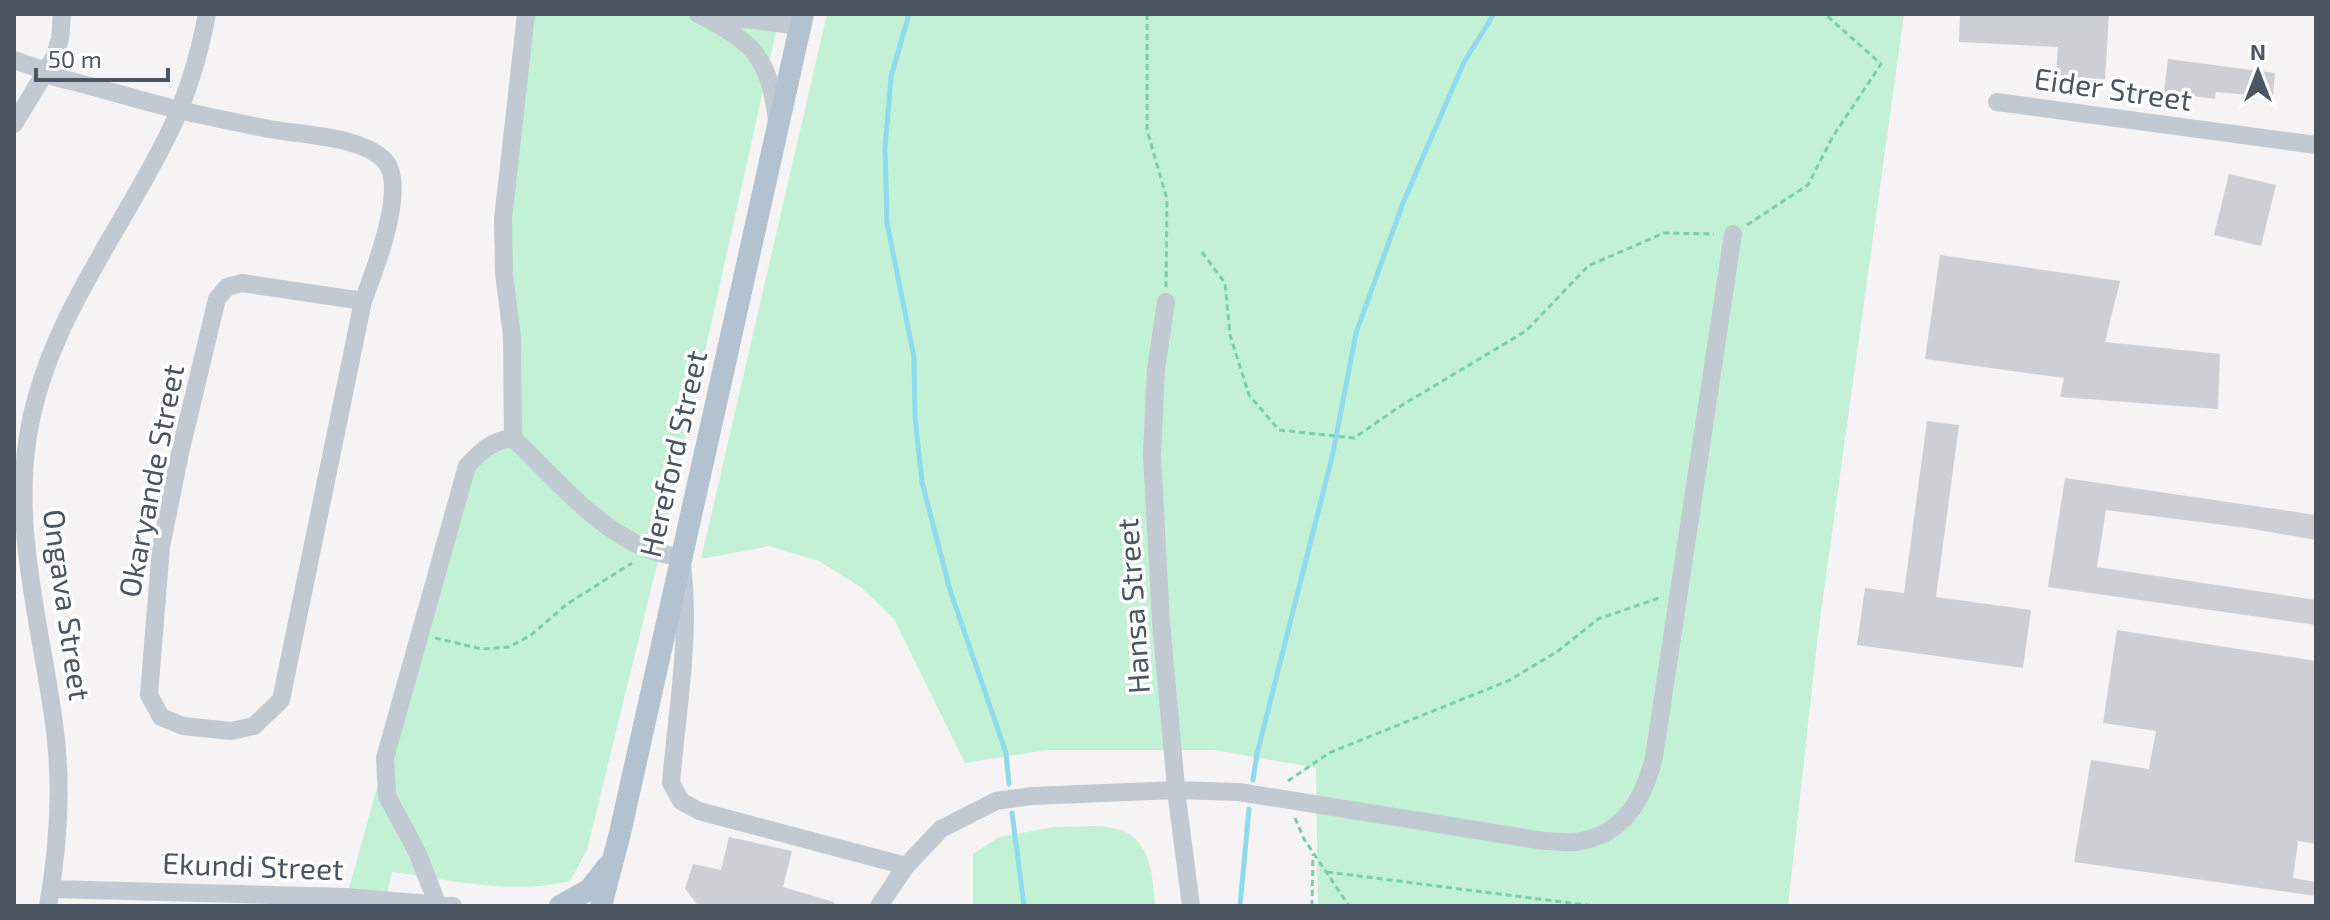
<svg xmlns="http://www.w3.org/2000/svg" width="2330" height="920" font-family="'Exo 2',sans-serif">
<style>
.green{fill:#c3f1d5}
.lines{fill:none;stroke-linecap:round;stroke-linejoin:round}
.stream{stroke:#90daee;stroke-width:5}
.building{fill:#cdcfd5}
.path{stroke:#7ad0a6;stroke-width:3;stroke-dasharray:6 4;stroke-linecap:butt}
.minor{stroke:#c1cad2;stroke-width:18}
.major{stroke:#b3c2d1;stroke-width:22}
.labels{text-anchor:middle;stroke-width:7;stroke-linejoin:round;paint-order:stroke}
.street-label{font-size:30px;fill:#4a5661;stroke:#fff}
</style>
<rect width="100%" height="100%" fill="#f5f3f3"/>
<path class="green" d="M526,14H780L664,536L587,850L570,881C512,895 451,880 392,872L384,906H344L467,466L513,437L504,273Z
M827,14H1904L1818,634L1788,906H1318L1316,768L1215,750H1046L965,763L894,619L862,588L819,561L769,546L701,559Z
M1102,826C1110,828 1121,829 1128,833C1152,848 1153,881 1155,906H973V854L999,837L1054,827Z"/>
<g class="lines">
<path class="stream" d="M909,14L891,77L885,148L887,223L914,357L915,417L922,482L950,590L1006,753L1009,784
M1253,780L1257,754L1333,453L1356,333L1403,203L1464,62L1494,14
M1012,813L1024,906
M1240,906L1249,809"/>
</g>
<path class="building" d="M1960,14H2109L2105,79L2056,76L2058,47L1959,42Z
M2168,59L2275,73L2273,97L2216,92L2215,99L2164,92Z
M2229,174L2276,185L2261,246L2214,235Z
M1940,255L2120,281L2105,342L2220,354L2218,409L2060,397L2064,378L1925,359Z
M1927,421L1959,425L1936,597L2031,610L2023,668L1857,645L1865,588L1904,593Z
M2065,478L2316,515V540L2247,528L2106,510L2097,567L2316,600V625L2048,587Z
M2117,630L2316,661V844L2298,841L2293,878L2316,882V896L2074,862L2091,760L2149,769L2156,731L2103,723Z
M729,837L792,851L783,887L834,902V906L697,904L685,889L693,864L721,870Z"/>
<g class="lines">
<path class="path" d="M1147,14V130L1167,199L1166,287
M1747,225L1808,185L1832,138L1881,64L1825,14
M1202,252L1225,283L1230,335L1249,395L1279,430L1354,438L1399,407L1526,331L1588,266L1664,233L1714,234
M435,638L482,649L509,647L531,635L567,604L632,563
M1288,781L1329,753L1510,680L1558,651L1598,619L1659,598
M1295,818L1304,839L1349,906
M1327,872L1594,906
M1312,906L1313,854"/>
<path class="minor" d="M698,14C754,42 769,57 777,121
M712,15L800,26
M14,60L46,71L55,77C97,87 138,100 179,110C209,117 239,123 269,129C300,135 363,136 385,161C408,187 374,272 363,301L281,700L254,726L231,731L183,726L161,717L149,695L161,547L180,453L217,299L227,287L242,283L363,301
M1997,102L2316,145
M14,124L54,58L60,39L62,14
M1166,302L1156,369L1152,455L1161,622L1177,798L1191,906
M513,438C554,477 596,529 650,550C660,554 671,555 681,558C692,632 677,709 671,783L681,801L699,811L906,866
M51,889L346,897L453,906
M437,903L417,852L387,796L385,758L467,466C482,450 491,441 513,438L512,337L504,273L503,219L526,14
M48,906C58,849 62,788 55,731C43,633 12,534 28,436C46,323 119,235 168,135C187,97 199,56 207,14
M879,906L906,866L941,829L996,801L1032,796L1176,790L1239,792L1544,841C1554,841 1566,843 1576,842C1624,835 1644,799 1654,757L1733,234"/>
<path class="major" d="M560,906L590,889L607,867
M601,906L620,833L803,14"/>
</g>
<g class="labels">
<g class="street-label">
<text transform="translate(2113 90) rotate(8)" y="10">Eider Street</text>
<text transform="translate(674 454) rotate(-77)" y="10">Hereford Street</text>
<text transform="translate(152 481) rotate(-79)" y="10">Okaryande Street</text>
<text transform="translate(66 605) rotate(82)" y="10">Ongava Street</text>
<text transform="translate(1134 606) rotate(-94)" y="10">Hansa Street</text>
<text transform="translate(253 867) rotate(2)" y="10">Ekundi Street</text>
</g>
</g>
<rect width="2330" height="920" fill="none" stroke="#4a5661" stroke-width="32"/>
<g transform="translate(2258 72)" stroke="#ffffff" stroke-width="6" paint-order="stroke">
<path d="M0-6L14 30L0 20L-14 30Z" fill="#4a5661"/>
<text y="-12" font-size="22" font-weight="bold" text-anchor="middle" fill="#4a5661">N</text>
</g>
<path d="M36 68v12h132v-12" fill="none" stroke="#4a5661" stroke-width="4"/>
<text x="48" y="68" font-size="24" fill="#4a5661" stroke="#ffffff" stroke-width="6" paint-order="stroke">50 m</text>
</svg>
